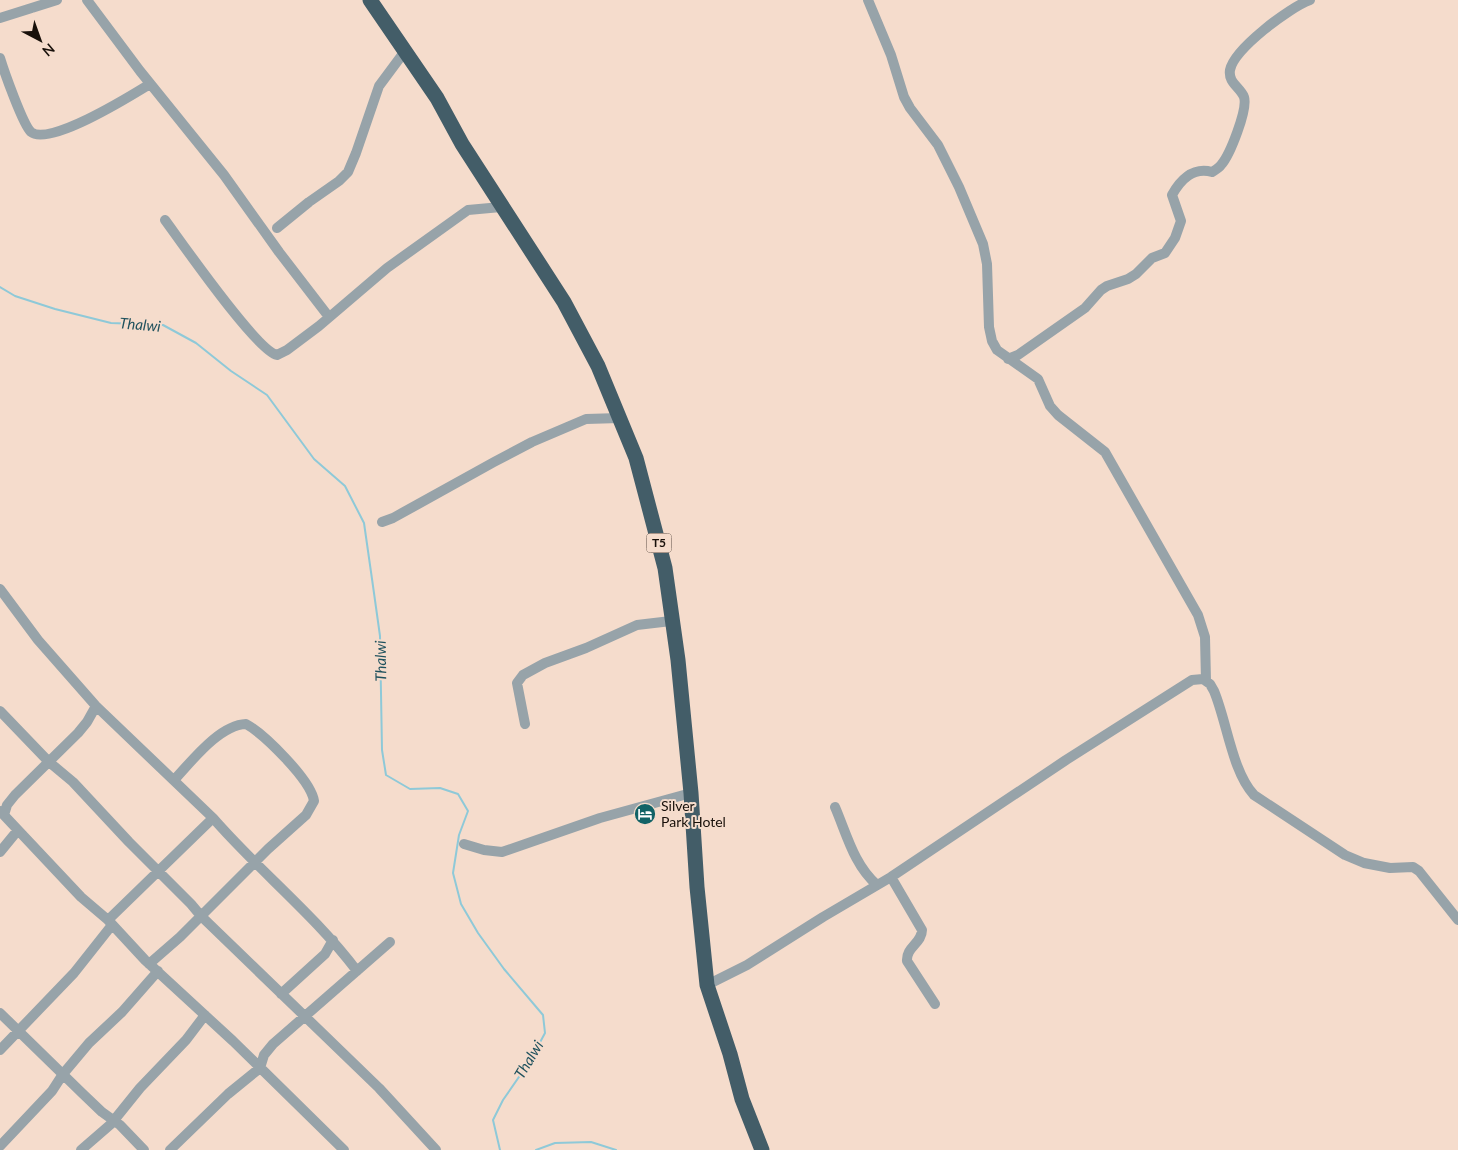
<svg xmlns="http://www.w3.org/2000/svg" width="1458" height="1150" font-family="Lato,sans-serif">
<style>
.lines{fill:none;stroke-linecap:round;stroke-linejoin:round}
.stream{stroke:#8ec9d8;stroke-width:2}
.minor{stroke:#97a3a9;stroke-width:10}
.highway{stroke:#435d68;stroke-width:15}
.labels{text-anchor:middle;stroke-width:4;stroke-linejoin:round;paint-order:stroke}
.shield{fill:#f5dccc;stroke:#5a4d44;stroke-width:1}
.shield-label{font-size:12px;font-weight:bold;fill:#18100a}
.poi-label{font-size:14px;fill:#18100a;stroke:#f5dccc;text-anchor:start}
.water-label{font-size:15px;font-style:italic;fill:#1f515d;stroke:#f5dccc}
</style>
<rect width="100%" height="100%" fill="#f5dccc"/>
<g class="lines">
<path class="stream" d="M0,287L15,296L55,309L111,323L163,325L196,343L231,371L267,395L314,459L345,486L364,523L373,586L380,636L382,750L386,775L410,789L440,788L458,794L468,811L459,835L453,873L461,904L478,933L504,969L543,1015L545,1033L530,1061L503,1100L493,1120L500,1150
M536,1150L555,1143L591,1142L616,1150"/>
<path class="minor" d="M87,0L140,71L224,175L279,252L329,317
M868,0L891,55L904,97L910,108L938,145L959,187L983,244L987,264L989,327L992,341L997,350L1038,379L1050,406L1058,415L1105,452L1198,615L1205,637L1206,681
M0,18L57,0
M0,58C4,71 23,125 31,132C49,147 132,95 150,84
M165,220C182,243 256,350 277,355L287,350L319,326L387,268L468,210L501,207
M277,228L309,202L339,181L348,172L356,153L379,86L405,51
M1008,359L1018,355L1085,308L1101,290L1107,286L1128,279L1136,274L1152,258L1165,253L1175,238L1181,221L1172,195C1181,179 1193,167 1212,172C1215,170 1219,168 1221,165C1230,155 1248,109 1244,97C1240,87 1228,83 1230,70C1234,49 1290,7 1310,0
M382,522L393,518L494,462L532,442L586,419L620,418
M0,589L38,640L96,706L213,818L108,920
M0,711L49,762L73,782L129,842L191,904L201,916L379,1088L436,1150
M525,724L517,683L523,675L545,663L586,648L637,625L671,621
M835,807C847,835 854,865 877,885
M0,811L81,897L108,920L145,960L233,1041L344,1150
M4,815L7,805L15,795L78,733L87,722L96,706
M213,818C259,871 314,914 357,971
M464,844L484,850L502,852L600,818L691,793
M0,852L18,830
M891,877L922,930C922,943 906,947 907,961L935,1004
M149,964L180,937L268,849L306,815L314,801C311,780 264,734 246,724C219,725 191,762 174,780
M707,985L747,965L823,917L891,877L1066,760L1192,680L1203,679L1210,684L1214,691C1227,722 1232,771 1254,795L1345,855L1364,863L1390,868L1413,867L1419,871L1458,920
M281,994L325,954L333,940
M0,1013L82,1093L102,1112L120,1125L144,1150
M0,1050L74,973L112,925
M0,1146L52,1091L63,1074L89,1043L122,1012L158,971
M81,1150L111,1124L140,1088L186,1040L205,1015
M170,1150L228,1094L260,1068L264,1055L273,1044L390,942"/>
<path class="highway" d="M370,0L437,98L462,144L564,302L598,366L636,458L665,568L678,660L691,793L697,887L707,985L730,1054L742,1099L762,1150"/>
</g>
<defs>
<g id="hotel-disc" transform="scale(1.125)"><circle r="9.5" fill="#126367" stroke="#f5dccc"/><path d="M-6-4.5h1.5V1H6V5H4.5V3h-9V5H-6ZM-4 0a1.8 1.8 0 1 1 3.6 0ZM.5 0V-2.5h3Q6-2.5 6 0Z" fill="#fff"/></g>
</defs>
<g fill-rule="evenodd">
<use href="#hotel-disc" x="645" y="814"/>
</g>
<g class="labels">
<rect class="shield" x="646.5" y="533.5" width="25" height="19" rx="4"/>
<g class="shield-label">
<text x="659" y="547">T5</text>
</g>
<g class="poi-label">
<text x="661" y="811">Silver<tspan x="661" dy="16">Park Hotel</tspan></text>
</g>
<g class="water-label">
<text transform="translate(140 325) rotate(5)" y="5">Thalwi</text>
<text transform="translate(381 661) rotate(-91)" y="5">Thalwi</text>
<text transform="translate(529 1060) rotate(-59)" y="5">Thalwi</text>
</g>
</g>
<g transform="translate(40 40) rotate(139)" stroke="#f5dccc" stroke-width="4" paint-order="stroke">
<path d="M0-4L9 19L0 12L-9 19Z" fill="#18100a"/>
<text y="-8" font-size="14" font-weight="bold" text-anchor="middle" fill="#18100a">N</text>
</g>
</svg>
